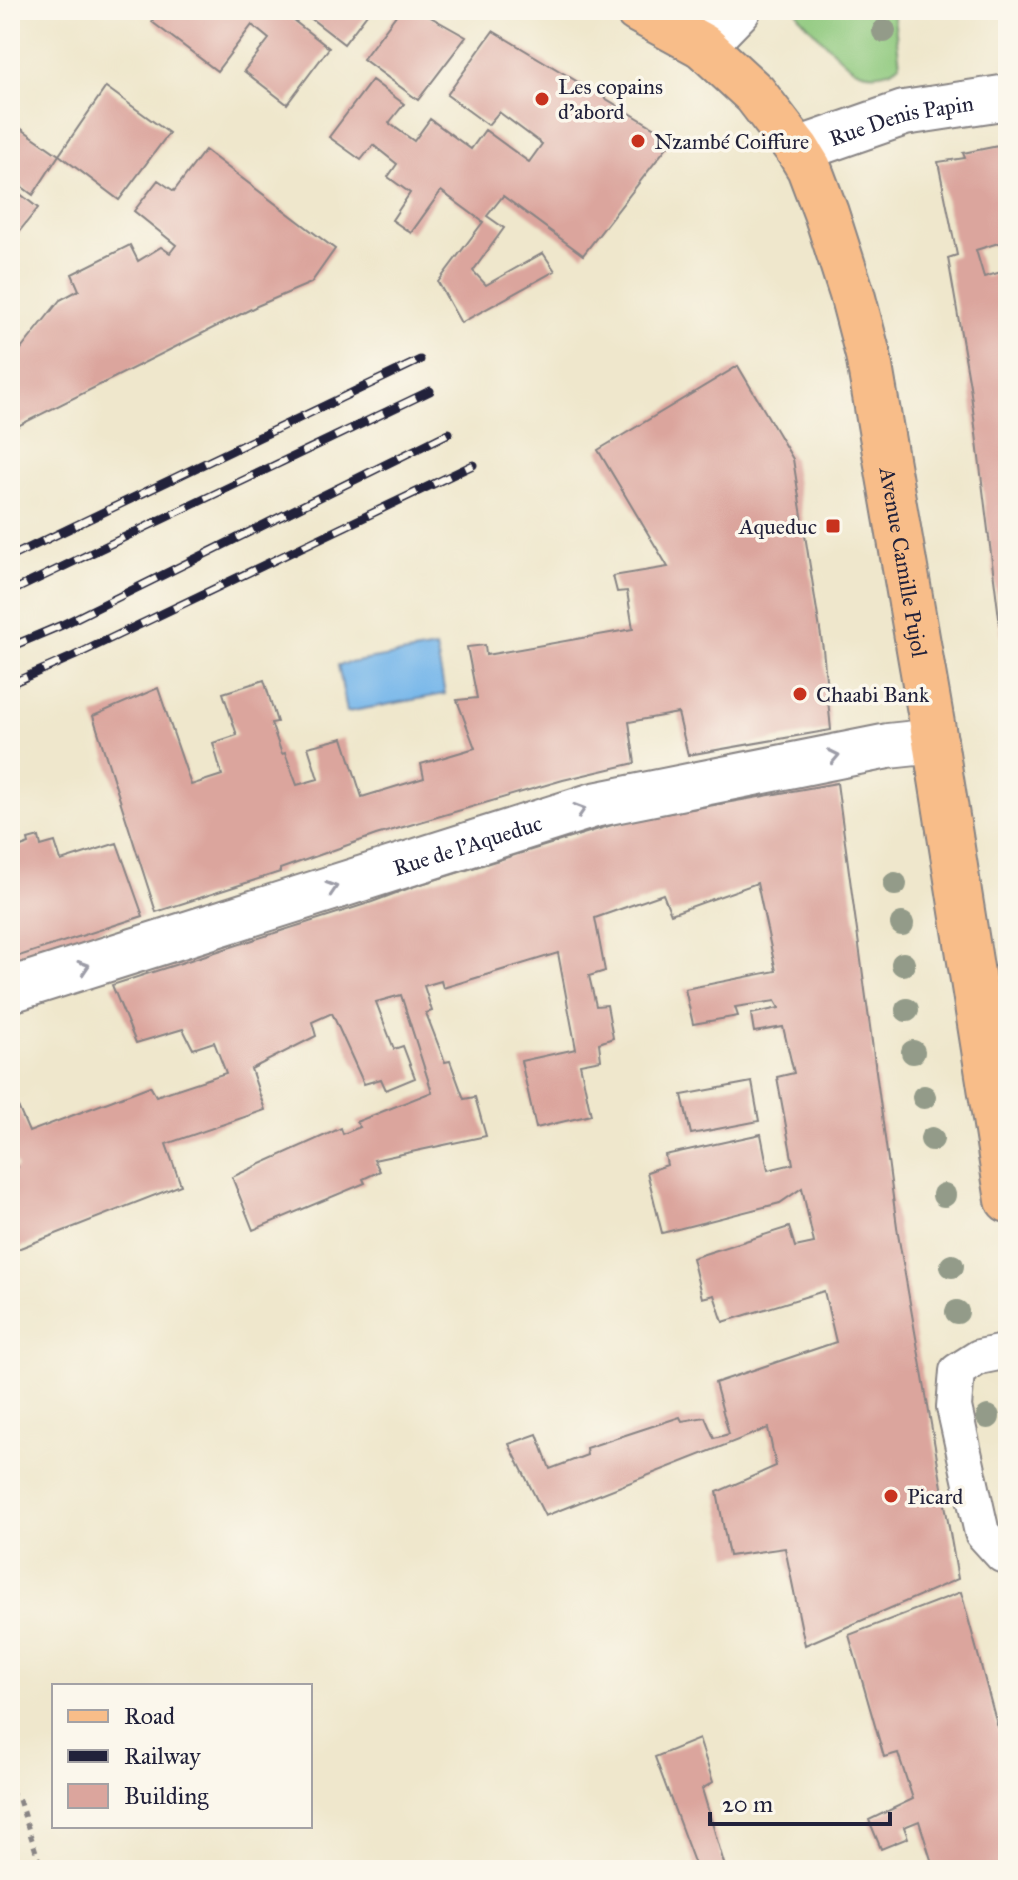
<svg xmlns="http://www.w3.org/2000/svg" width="1018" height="1880" font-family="'IM FELL Great Primer',serif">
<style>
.green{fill:#8fc97e;stroke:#58765c;stroke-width:2}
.water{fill:#75b6ea;stroke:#4c6c92;stroke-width:2}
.building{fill:#dba59d}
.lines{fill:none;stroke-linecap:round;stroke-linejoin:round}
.lane-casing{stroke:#888484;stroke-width:38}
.street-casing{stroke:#888484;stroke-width:48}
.primary-casing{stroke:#888484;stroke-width:48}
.path{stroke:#888484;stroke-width:5;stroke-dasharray:6 6;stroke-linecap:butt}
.lane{stroke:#fff;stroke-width:34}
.street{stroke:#fff;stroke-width:44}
.primary{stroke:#f8bd89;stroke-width:44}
.rail-casing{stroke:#22223b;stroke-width:9}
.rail{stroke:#fbf7ec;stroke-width:6;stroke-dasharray:18;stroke-linecap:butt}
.tree{fill:#939b89}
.oneway{stroke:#9c9ca7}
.poi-dot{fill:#c8321e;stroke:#fbf7ec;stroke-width:3}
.labels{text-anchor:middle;stroke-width:7;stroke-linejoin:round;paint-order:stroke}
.poi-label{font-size:22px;fill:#22223b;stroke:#fbf7ec;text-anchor:start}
.street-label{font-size:22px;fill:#22223b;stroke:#fbf7ec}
</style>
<rect width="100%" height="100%" fill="#fbf7ec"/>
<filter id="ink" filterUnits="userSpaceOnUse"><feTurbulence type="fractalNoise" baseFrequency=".0125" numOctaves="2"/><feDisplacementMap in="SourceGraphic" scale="16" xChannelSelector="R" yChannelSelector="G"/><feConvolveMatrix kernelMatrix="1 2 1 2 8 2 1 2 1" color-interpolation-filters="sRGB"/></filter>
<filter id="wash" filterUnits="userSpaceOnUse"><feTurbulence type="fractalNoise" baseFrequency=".006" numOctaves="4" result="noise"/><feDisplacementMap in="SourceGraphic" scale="32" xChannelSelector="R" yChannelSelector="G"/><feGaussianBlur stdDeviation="1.8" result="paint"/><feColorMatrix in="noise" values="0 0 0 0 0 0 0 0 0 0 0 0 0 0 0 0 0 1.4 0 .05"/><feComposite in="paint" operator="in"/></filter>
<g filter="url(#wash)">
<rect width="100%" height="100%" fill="#efe7cc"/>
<path class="green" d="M797,10H893L900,64C890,74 870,76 857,70C844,65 812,29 800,17Z"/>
<path class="water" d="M436,648L445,694L347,712L338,665Z"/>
<g id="blocks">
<path class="building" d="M150,10H280L329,48L287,104L244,71L269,39L252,25L217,71L152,22L155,14Z
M300,10H370L344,44Z
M400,10H418L466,37L418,100L363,59Z
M493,31L673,139L583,255L503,196L487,216L504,228L473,271L486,285L543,253L555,271L461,323L438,282L483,222L441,191L411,233L392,220L410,193L388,177L397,164L373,145L361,160L329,137L372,80L404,104L389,123L414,141L430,119L471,149L485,130L529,162L542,144L499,112L488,125L447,95Z
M106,87L169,133L119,200L59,155L33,195L10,178V121L59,155Z
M1008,144V240L976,250L984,277L1008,270L1006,674L970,386L948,258L957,255L938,162L965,158L963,153Z
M205,150L335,249L311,283L257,306L10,430V363L60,300L79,290L72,274L130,245L138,261L161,247L170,253L176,245L134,211L158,180L174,191Z
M10,186L38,208L10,243Z
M738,366L793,459L823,649L831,730L688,755L678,713L629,722L635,763L563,780L376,835L280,869V872L156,912L93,716L158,688L191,785L222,775L213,743L237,735L223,693L264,680L277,722L271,723L282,754L285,753L297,785L318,779L308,747L343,738L362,797L424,778L421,764L475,748L457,700L477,698L467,647L485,645L486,655L633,629L627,591L617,592L613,576L668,567L598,450Z
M837,783L898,1234L958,1579L805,1645L785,1548L729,1556L717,1492L776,1466L768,1428L545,1516L509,1444L537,1434L550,1469L587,1455L586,1448L680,1417L682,1421L705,1417L714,1438L729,1434L715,1383L836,1342L824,1291L723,1322L714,1295L702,1298L692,1258L789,1227L795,1247L814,1243L802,1188L780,1203L662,1233L647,1172L667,1165L665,1155L761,1134L768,1170L793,1164L777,1077L794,1073L783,1027L754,1032L751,1014L779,1008L775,1001L735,1007L738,1016L693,1024L685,989L776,971L757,883L671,914L663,894L595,918L605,971L589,976L596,1006L607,1005L613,1038L599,1043L601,1060L580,1064L591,1115L536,1128L521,1061L576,1049L558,953L443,988L441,981L424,986L432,1011L426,1013L445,1062L450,1061L464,1099L475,1097L486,1136L374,1160L380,1171L363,1179L365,1183L253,1230L232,1177L341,1128L343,1134L360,1127L356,1122L432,1092L401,995L376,1002L394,1049L403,1046L415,1078L386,1090L381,1079L364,1084L332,1013L312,1022L316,1036L251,1069L265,1110L166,1144L181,1185L10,1252V1170L18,1167L10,1150V1088L29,1132L150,1086L156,1096L226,1073L214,1042L193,1049L183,1029L136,1043L112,985L372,902L415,886L625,821Z
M39,837L41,846L55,842L61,861L117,843L143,916L10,959V851L29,844L28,840Z
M752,1082L759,1121L691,1134L682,1095Z
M961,1592L1008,1765V1870H916L932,1863L919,1821L904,1827L908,1838L881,1849L869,1820L913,1799L898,1753L884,1757L849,1635Z
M699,1739L713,1782L702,1789L726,1870H697L655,1757Z"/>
</g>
</g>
<g filter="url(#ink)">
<use href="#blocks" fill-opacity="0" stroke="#888484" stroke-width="2"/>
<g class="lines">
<g class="lane-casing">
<path id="lane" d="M1008,1351L979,1357L957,1371L954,1407L982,1533L1002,1555L1008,1556"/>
</g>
<g class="street-casing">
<g id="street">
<path d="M703,46L738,10"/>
<path id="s1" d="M798,150L904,113L1008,97"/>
<path id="s2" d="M10,990L594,805L888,746L935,741"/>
</g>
</g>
<g class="primary-casing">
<g id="primary">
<path id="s3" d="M637,10L703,46L755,94L798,150L809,168L826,213L852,294L868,355L935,741L1008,1200"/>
</g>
</g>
<path class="path" d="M10,1792L19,1800L42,1870"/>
<use href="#lane" class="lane"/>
<use href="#street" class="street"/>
<use href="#primary" class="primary"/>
<g class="rail-casing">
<path id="rail" d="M10,557L420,360
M10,592L430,391
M10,647L62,625L449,433
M10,684L74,656L473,465"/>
</g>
<use href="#rail" class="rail"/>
</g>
<g class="tree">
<circle cx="884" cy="31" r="12"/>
<circle cx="895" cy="884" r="12"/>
<circle cx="902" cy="924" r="12"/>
<circle cx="903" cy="964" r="12"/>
<circle cx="907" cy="1010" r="12"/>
<circle cx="913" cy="1052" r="12"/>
<circle cx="924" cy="1097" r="12"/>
<circle cx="932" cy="1139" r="12"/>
<circle cx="944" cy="1195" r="12"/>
<circle cx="952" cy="1266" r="12"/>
<circle cx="957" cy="1312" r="12"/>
<circle cx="988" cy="1417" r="12"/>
</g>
<defs><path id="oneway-chevron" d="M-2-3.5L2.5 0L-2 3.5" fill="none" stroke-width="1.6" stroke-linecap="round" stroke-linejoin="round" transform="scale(2)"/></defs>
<g class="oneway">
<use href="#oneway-chevron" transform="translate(834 756) rotate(-12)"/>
<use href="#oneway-chevron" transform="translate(580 810) rotate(-18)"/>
<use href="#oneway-chevron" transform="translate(332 888) rotate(-18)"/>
<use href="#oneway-chevron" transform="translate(84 967) rotate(-18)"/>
</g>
</g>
<g class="poi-dot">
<circle cx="542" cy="99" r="8"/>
<circle cx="638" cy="141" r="8"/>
<rect x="825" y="518" width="16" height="16" rx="4"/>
<circle cx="800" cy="694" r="8"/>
<circle cx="891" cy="1496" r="8"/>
</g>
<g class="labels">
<g class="poi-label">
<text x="558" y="94">Les copains<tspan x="558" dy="25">d'abord</tspan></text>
<text x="654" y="149">Nzambé Coiffure</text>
<text x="817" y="534" text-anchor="end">Aqueduc</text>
<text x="816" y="702">Chaabi Bank</text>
<text x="907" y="1504">Picard</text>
</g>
<g class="street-label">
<text dy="8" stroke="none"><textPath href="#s1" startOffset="108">Rue Denis Papin</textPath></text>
<text dy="8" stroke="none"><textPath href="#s3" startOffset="644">Avenue Camille Pujol</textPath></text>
<text dy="8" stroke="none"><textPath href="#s2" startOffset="480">Rue de l'Aqueduc</textPath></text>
</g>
</g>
<rect width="1018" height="1880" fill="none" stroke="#fbf7ec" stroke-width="40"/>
<rect x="52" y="1684" width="260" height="144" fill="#fbf7ec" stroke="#a4a2a5" stroke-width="2"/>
<rect x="68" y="1710" width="40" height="12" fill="#f8bd89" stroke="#a4a2a5" stroke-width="2"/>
<text x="124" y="1724" font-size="24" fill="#22223b">Road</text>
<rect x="68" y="1750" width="40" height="12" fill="#22223b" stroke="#a4a2a5" stroke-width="2"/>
<text x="124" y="1764" font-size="24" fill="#22223b">Railway</text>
<rect x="68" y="1784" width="40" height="24" fill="#dba59d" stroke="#a4a2a5" stroke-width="2"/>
<text x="124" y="1804" font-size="24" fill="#22223b">Building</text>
<path d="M710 1812v12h180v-12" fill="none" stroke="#22223b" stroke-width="4"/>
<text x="722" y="1812" font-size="24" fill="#22223b" stroke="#fbf7ec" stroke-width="6" paint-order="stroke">20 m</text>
</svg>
